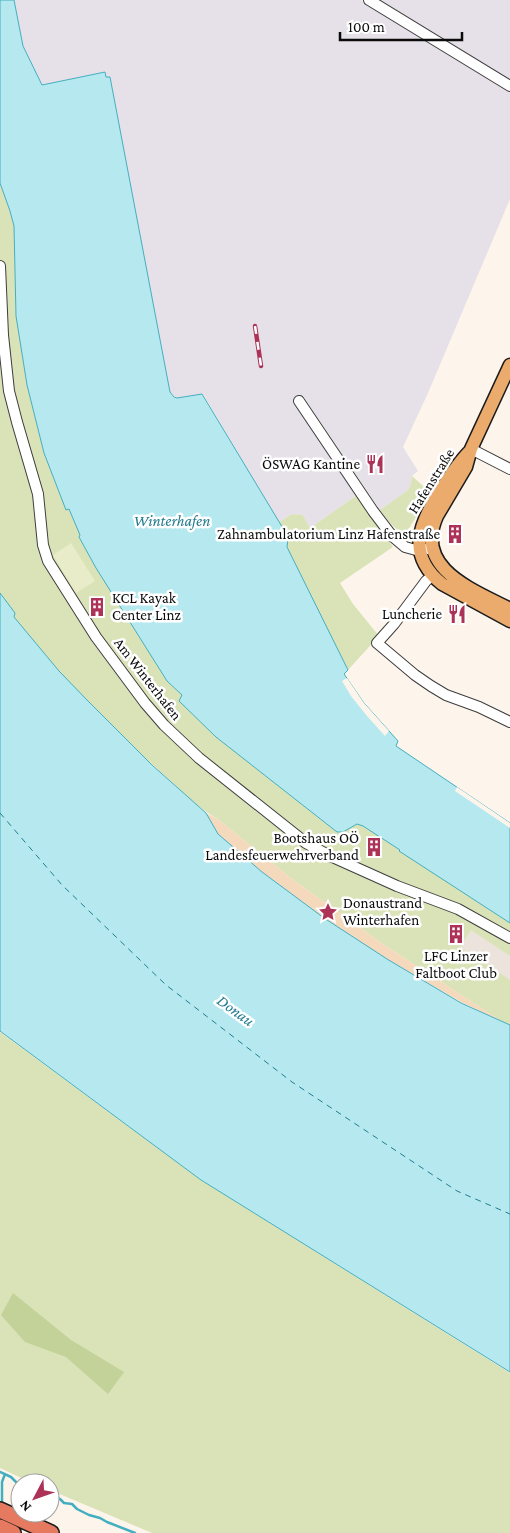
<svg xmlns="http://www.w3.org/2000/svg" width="510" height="1533" font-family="'Crimson Pro',serif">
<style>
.industrial{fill:#e6e0e9}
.green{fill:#dae3b8}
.forest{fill:#c2d299}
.sand{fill:#f4d9bc}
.pitch{fill:#e9ecc9}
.plaza{fill:#ebe3dc}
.water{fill:#b5e9ef;stroke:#43aebf}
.pier{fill:#fdf5eb}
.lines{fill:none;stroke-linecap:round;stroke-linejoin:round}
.stream{stroke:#43aebf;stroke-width:2.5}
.ferry{stroke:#227c8f;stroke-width:1;stroke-dasharray:6 5;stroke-linecap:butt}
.minor-casing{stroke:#3e3e3e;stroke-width:12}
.major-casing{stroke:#1c1c1c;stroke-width:15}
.highway-casing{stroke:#1c1c1c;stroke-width:18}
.minor{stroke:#fff;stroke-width:10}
.major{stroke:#eaab6d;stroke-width:12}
.highway{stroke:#e57a61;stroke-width:15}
.rail-casing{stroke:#ac3258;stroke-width:4.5}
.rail{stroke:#fff;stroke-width:2.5;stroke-dasharray:8;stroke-linecap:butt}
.labels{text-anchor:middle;stroke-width:5;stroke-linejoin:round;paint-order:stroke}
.poi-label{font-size:15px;fill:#0b0b0b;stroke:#fff;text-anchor:end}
.street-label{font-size:15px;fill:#0b0b0b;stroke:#fff}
.water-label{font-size:16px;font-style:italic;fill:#227c8f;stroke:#fff}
</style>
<rect width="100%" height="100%" fill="#fdf5eb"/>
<path class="industrial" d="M14,0H361L510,90V199L428,393L403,447L418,471L412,476L411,484L408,490L380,510L303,396L295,402L357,495L310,528L303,515L292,514L279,522L203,394L177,398L173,395L170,392L110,77H106L104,72L42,85L23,46Z
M378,0H510V80L419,24L394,11Z"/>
<path class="green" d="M0,183L10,211L14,226L16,316L27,385L44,453L66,509H69L81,536L79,537L96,568L167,681L182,695L179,701L216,737L337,832L340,833L357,824L363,826L400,850V851L510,923V1025L501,1021L380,942L292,879L219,820C198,808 181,790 163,774C112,728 55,673 15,618L14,613L0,593Z
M412,476L431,493L408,530L405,532L401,533L391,524L380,510L408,490L411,484Z
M357,495L393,547L340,583L353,604L379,636L348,670L287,547L288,539L279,522L292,514L303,515L310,528Z
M0,1032L201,1180L510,1373V1533H152L50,1490V1483H32L0,1468Z"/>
<path class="forest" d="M13,1293L71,1340L124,1372L108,1394L66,1357L25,1342L1,1315Z"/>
<path class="sand" d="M206,813L219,820L292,879L380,942L501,1021L461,1002L387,959L324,918L262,872L218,834Z"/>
<path class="pitch" d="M71,543L95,581L76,593L53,555Z"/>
<path class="plaza" d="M471,930L510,956V980L460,947Z"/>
<path class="water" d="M0,0H14L23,46L42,85L105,72L106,77H110L170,392L174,397L177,398L202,394L284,530L288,539L287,547L348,670L344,674L364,703L398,741L396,746L510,823V923L399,851L400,850L363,826L357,824L343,832H337L216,737L179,701L182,695L167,681L96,568L79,537L80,535L69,509L66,510L44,453L27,385L16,316L14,226L10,211L0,183Z
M0,593L15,613L14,617L59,671L88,701L152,765L206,813L218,834L262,872L324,918L387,959L461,1003L510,1025V1372L201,1180L0,1031Z"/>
<path class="pier" d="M347,678L364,703L389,731L385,736L367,716L351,696L342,681Z
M457,787L510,823V828L455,791Z"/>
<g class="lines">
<path class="stream" d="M0,1472L11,1477L16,1482L22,1483
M50,1497L60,1499L64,1503L72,1504L77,1509L89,1515L100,1518L107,1522L135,1533
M2,1507V1482L5,1474"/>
<path class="ferry" d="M0,813L62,885L166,985L292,1082L457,1191L510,1214"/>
<g class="minor-casing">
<path id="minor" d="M369,0L510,86
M0,266L3,335L9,391L17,422L38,494L43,545L48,561L96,637L145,703L164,725L199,758L306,843L328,855L397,886L458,909L510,938
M299,401L373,511L392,536L405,547L416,550L427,549
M471,449L510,469
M433,575L426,581L394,624L377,643L415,675L431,686L446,695L479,707L510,722"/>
</g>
<g class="major-casing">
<path id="major" d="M510,365L471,449L466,467L437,516C413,569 474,590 510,609
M470,451C458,463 449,477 440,491C419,524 406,555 442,584L510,621"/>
</g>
<g class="highway-casing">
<path id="highway" d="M0,1510L51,1533
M0,1527L13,1533"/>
</g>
<use href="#minor" class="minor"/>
<use href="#major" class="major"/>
<use href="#highway" class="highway"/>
<g class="rail-casing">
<path id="rail" d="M255,326L261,366"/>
</g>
<use href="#rail" class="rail"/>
</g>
<defs>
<g id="restaurant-bare" transform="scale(1.5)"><path d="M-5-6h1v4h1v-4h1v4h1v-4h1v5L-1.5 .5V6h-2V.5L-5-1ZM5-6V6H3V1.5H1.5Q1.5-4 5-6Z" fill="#ac3258" stroke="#fff" stroke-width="2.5" paint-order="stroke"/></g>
<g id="building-bare" transform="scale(1.5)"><path d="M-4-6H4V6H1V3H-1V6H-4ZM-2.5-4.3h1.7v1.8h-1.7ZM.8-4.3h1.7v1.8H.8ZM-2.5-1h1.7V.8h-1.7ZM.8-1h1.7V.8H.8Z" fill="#ac3258" stroke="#fff" stroke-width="2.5" paint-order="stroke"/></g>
<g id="sight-bare" transform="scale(1.5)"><path d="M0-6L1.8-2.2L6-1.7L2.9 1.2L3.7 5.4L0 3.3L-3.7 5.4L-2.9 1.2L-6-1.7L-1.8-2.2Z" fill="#ac3258" stroke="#fff" stroke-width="2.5" paint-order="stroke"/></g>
</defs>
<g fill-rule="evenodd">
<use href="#restaurant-bare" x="375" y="464"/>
<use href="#building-bare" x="455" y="534"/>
<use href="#building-bare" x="97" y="607"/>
<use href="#restaurant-bare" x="457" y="614"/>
<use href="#building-bare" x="374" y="847"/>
<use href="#sight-bare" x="328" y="912"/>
<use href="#building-bare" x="456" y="934"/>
</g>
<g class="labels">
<g class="poi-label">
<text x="360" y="469">ÖSWAG Kantine</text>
<text x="440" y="539">Zahnambulatorium Linz Hafenstraße</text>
<text x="112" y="603" text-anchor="start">KCL Kayak<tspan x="112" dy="17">Center Linz</tspan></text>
<text x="442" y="619">Luncherie</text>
<text x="359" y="843">Bootshaus OÖ<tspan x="359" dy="17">Landesfeuerwehrverband</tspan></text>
<text x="343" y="908" text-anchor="start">Donaustrand<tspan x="343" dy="17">Winterhafen</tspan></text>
<text x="456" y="961" text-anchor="middle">LFC Linzer<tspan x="456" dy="17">Faltboot Club</tspan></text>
</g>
<g class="street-label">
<text transform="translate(431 481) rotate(-58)" y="5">Hafenstraße</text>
<text transform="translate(148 679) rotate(52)" y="5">Am Winterhafen</text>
</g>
<g class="water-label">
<text x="172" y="526">Winterhafen</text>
<text transform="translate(236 1010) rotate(36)" y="6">Donau</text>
</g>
</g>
<g transform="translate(35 1498) rotate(229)"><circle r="24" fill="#ffffff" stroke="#9d9d9d"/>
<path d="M0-4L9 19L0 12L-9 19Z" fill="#ac3258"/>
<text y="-8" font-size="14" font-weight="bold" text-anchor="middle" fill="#0b0b0b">N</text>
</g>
<path d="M340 32v8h122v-8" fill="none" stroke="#0b0b0b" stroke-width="2.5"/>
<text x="348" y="32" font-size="15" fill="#0b0b0b" stroke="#ffffff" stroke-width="4" paint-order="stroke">100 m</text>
</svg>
